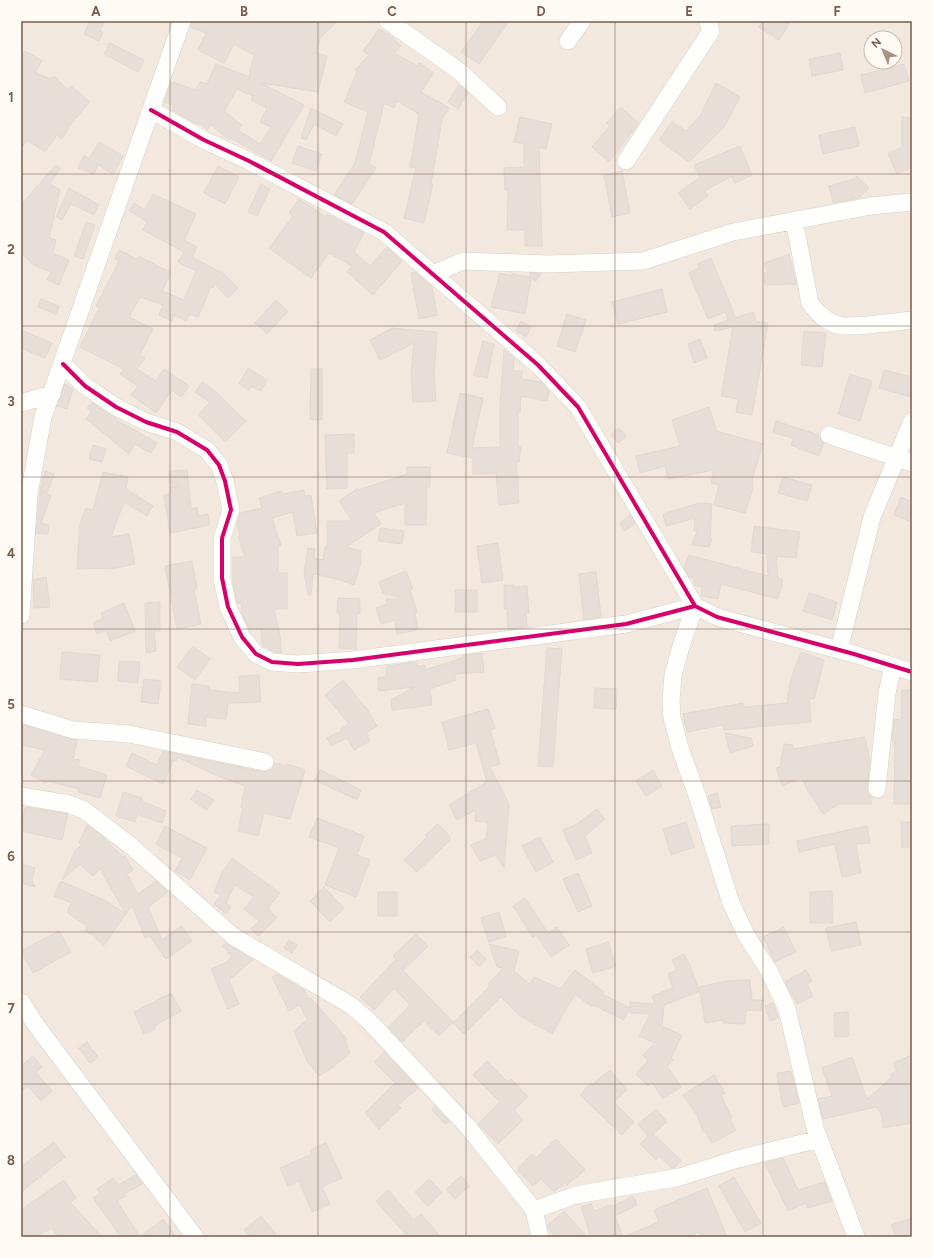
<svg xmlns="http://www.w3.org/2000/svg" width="933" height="1258" font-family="Figtree,sans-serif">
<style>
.residential{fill:#f2e8de;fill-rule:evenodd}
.building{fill:#e6ded7;stroke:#e2d8d2;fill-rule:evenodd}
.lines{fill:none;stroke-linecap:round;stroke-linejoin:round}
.minor-casing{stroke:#d7d1cb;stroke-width:18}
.minor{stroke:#fefefd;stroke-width:17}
.cycleway-casing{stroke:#fffaf3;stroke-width:6}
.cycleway{stroke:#d6006c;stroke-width:4}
.grid{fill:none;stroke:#7a5c4d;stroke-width:1;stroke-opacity:0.55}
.neatline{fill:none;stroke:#7a5c4d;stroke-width:1.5}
.grid-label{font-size:13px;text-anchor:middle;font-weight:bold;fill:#7a5c4d}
</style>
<rect width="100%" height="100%" fill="#f9f5f0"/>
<path class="residential" d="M21,21H912V1237H21ZM871,38H895V62H871Z"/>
<path class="building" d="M90,21H104L100,31L103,32L99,41L84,34Z
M192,21H338L320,38L316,53L327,56L318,92L261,83L304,105L271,161L231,138L230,140L211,125L207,130L202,125L191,121L172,110L174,105L164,102L172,82L196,90L200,82L207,84L216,64L249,77L254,55L234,44L224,63L198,50L206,33L190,27ZM237,89L253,96L251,100L267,108L260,122L271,127L260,144L238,130L242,125L224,111Z
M483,21H509L479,64L461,52Z
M763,21H791L779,40L759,27Z
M379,29L389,35L401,46L394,53L418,66L419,63L434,73L421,92L449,108L442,119L431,184H433L424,223L404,218L416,168L410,167L419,114L397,101L394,108L384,103L369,164L376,168L352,204L334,195L355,163L368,112L344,102L357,72L355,70L369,55L363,51Z
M110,43L144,60L138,72L104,54Z
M25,51L42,61L35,72L50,79L54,76L68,90L71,86L90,102L68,127L69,128L62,139L57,135L45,152L27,140L21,148V58Z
M840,53L843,70L812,76L809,59Z
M904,64L909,81L865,93L861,75Z
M716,83L740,97L724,127L689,162L659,140L672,122L686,131L700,116Z
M459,85L468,93L458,109L448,102Z
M620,107L639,123L609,162L592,147L610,126L607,123Z
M311,108L343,124L336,136L314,124L306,140L301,138Z
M520,117L552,124L546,149L539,147L542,246H525V230H507L508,190H505L504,168L524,167V144L514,142Z
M902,117L912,118V167L897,174L888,154L902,147Z
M855,127L859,146L823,154L819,135Z
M99,142L123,156L113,174L98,165L94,174L78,168L84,155L89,159Z
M298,146L322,154L316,171L292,163Z
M740,146L752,175L735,183L732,176L704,191L708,196L690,209L678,193L700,177L694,165Z
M56,165L60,168L50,184L60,190L49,238L56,240L53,253L69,260L59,285L47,280L51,272L34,265L21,253V205Z
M218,166L239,177L225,204L204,193Z
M622,171L630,213L612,217L604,175Z
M857,176L869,188L859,198L833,203L829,186L854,179Z
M261,184L270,189L257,216L248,212Z
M69,188L99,205L94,215L71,204L62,220L56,217Z
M153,194L196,214L184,240L197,247L192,257L224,274L238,288L228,298L215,284L213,288L211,287L198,317L190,314L186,321L174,315L172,321L159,315L163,305L140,297L129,317L153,329L140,355L145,358L137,369L156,381L164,369L189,386L181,397L172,390L156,413L131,395L138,386L120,374L124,369L80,347L99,308L96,306L119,261L115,259L119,250L137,259L139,256L171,273L162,291L184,300L196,271L178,262L184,252L143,230L147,222L129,210L134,203L145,210Z
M299,199L326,217L327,214L364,233L354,252L370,266L387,247L402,261L373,295L347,272L352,266L329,253L311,278L269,248L293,216L289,213Z
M86,222L95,225L83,259L74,256Z
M789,254L796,284L765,285L764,273H768L764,263Z
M711,258L736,318L753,312L756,321L768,323L752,415L736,412L738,399L721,396L733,327L715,331L714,325L728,320L726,312L708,319L689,273L699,268L697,264Z
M415,272L432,287L437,315L419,319L411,273Z
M500,273L511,276L512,274L530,277V273L541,274L536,281L531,278L525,314L491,307Z
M662,289L667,312L618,324L612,302Z
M41,299L59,306L56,314L38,307Z
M276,300L288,311L267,334L255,323Z
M567,314L586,320L575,352L557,346Z
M521,321L531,327L526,337L516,331Z
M392,328L437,332L434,372L436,401L413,402L411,374L414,343L380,360L370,340Z
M21,330L52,343L45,358L21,348Z
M804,331L826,333L822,367L801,365Z
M700,339L707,358L694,363L688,344Z
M483,341L494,344L487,378L474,375Z
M504,350L514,358L513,371H522V379L541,382L549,391L547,401L521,396L520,412H518V447H521L519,462L516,461L519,503L499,505L496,473L473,474V458L447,453L460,393L483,398L472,448L500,447V408Z
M248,368L267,380L261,391L251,386L249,390L239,384Z
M311,369H322V420L310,419Z
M884,370L912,377V397L879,388Z
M850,374L872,381L860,421L838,414Z
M202,382L215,391L246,421L225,442L198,415L210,402L195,392Z
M65,384L73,389L67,409L57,406Z
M92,403L116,418L115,419L157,443L151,453L135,444L129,454L86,419L91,412L87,408Z
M709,407L717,431L763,444L753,476V488L745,513L714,505L719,485L711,483L714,470L668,479L665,466L640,473L636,456L680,446L672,420Z
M776,421L819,435L824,443L819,456L791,445L794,438L773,433Z
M619,428L626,436L618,443L611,435Z
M354,434V453H347V488L327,489L325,435Z
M93,445L106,449L102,462L89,459Z
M407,467H430V487H427L426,525H405V503L374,513L381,524L346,547L361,551V563L354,585L337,579L313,574L311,595H308L304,573L308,548L315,549L314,558L323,560L325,547H327V521H352L339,501L358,488V490L407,474Z
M187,470L191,509L197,507L199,516L208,514L210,525L170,533L164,495L170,494V486L178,488L170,483L169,471Z
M45,471L54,474L47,493L40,490Z
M103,472L128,477L126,489L153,506L147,516L124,502L111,537L129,534L135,564L116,568L77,569L80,524L86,508L93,510Z
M783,477L812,485L807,501L778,493Z
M304,490L305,496L311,495L317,533L297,536L293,512L272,518L281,545L278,546V573H287V609H274L281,640V653L275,652L262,645L261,629H249L242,613L241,603H237L233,582V557H245L238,536H240L237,524L240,513L262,508L259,498L281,491L282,494Z
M40,491L51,496L41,523L49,525L48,534L37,533L36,534Z
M901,497L912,502V522L894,515Z
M699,503L712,504L710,538L712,539L709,547L692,545L697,531H694L695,518L666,526L663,514Z
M630,515L635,523L625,531L620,523Z
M754,526L800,532L796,558L776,556L778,578L783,580L778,599L721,584L718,599L701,596L702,587L694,585V578L689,577L684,568L689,555L768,576L767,554L751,552Z
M380,528L404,531L402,544L378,541Z
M498,543L503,580L482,583L477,546Z
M192,561L197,589L194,590L201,624L177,629L165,566Z
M406,571L413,589L410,590L417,612L415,613L418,630L397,634L395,620L381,624L376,608L387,604L386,599H398L399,597L383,593L379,582Z
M596,572L601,617L584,620L579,574Z
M46,577L50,607L34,608L33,580Z
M504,585H513V587L527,586L529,613H526L527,627L508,629L507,609H504Z
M455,590H477V612H455Z
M809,593L837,602L832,620L803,611Z
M338,598L360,599V614H357L356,649L339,648L340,613H337Z
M160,602V631H154L156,651L146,653L145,603Z
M124,603L135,631L110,641L106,630L97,634L93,623L103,618L101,613Z
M193,646L210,659L195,680L177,667Z
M547,648L562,649L553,767L538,766Z
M62,652L100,655L97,682L60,679Z
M801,652L824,660L814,699L809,698L811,722L724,730L723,725L687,732L683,714L743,703L744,707L787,703L791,679Z
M482,653L484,672L454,674L456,680L430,689L432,705L392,710L391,700L414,687L379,691L378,678L386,677L387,666L416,662L418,666L425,665V670L462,658V656Z
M119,661L140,662L138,683L118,681Z
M259,675L261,702L228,703L226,719L206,717V726L188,724L192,684L209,686V690L239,693V676Z
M144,679L161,681L158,704L141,702Z
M343,680L367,709L377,726L366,733L370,741L354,750L347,738L331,746L327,738L342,731L341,729L349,724L325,695Z
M595,688L617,689L616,709L594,708Z
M902,690H912V804H894L895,742L892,741L894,719L901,720Z
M488,709L495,728L490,730L500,764L490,767L509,804L504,868L496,855L480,861L471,845L486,839L488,822L475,821L476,810L457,820L449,805L487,782L476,743L449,750L442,722Z
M23,725L77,740L73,759L80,760L78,766L107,775L100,798L78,792L79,789L47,781L46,783L31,775L45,750L21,745Z
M725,733L751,738L753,746L730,753Z
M865,737L870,762L867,788L871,797V804H839L823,814L808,791L802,778L782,786L776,768L780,767L784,744L793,745V749Z
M163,751L263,772L272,769L275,763L286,766L287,764L305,770L290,819L264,813L258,836L238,831L243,808L241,807L245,786L213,774L177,757L176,761L174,760L163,784L126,766L132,753L157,765Z
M320,770L361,790L357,800L315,780Z
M653,770L662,786L646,796L636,781Z
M197,790L214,800L207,810L191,800Z
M123,792L142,798L141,801L166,811L162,823L137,814L135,822L116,816Z
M717,793L721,807L712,809L708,796Z
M25,807L68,814L62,840L21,831Z
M597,809L605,819L585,836L592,853L576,860L563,830L577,824Z
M317,818L364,836L357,855L370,860L356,897L325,885L339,848L309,837Z
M686,822L694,847L671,855L663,829Z
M901,822H912V847H902Z
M438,824L450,837V840L417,872L404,860L427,837L425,835Z
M769,824V844L732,846L731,826Z
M87,825L104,838L123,857L125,856L133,870L127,874L138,894L156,881L168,892L148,907L162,940L182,926L192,941L166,959L150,936L145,938L132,905L126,914L100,869L93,876L80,864L62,880L75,851L82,844L79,843Z
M165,826L207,848L190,880L175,871L182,858L156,844Z
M867,826L870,843L856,844L861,873L842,877L835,844L799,852L797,841Z
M540,837L553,862L536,872L522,846Z
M232,858L280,893L268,908L277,918L258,936L251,929L259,921L244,909L254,897L235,885L226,903L231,907L226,914L214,904L221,895L214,892L221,875Z
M21,860L24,865L35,868L32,880L35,887L21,883Z
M578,873L592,906L578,912L563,879Z
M61,881L106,901L126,914L104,945L96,939L97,937L85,931L87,926L68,913V909L72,903L54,896Z
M324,887L344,908L330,922L310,901Z
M832,891L833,923H810V892Z
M378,892H397V916H378Z
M525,898L548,933L557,927L569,945L551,957L536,935L533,937L513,906Z
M499,912L506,936L489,942L481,918Z
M856,922L861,945L831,951L826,928Z
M784,927L796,952L775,962L763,937Z
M59,931L71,952L33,973L21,951Z
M416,934L428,946L403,970L453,1022L439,1036L424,1021L402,1042L388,1027L410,1005L394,988L374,1010L360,997L396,959L393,956Z
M289,940L297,945L292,953L284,948Z
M608,942L616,966L593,973L586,949Z
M226,943L253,960L229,980L239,1004L228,1009L211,969L223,964L232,957L223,946Z
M489,944L519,951L514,971L530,984L534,977L560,989L575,970L604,992L602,994L630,1008V1002L655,1004L652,996L673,988L668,974L677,970L672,960L684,954L690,965L699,990V987L726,981L750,980L752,1000H762L761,1011L746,1010L745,1024L723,1023L724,1020L705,1023L700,991L664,1005L662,1026L682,1035L671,1058L673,1060L667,1066L681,1087L663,1099L652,1082L648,1086L636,1074L648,1061L643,1055L655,1043L639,1036L650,1014L630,1013V1009L624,1020L593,1005L592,1007L575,994L552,1034L519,1015L501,997L464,1034L453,1023L490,986L488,984L503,968L497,967Z
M477,950L486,959L479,966L470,957Z
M806,970L812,981L807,984L813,996L797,1004L785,982Z
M277,974L304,990L309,999L311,998L347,1039L345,1041L350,1053L332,1068L319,1076L308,1063L294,1031L307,1020L300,1005L289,1011L272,977Z
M171,993L181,1011L154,1026L155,1029L144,1034L134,1012Z
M773,1003L778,1018L770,1021L765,1006Z
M848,1012L849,1036L835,1037L834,1013Z
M87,1042L98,1057L90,1063L79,1048Z
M384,1052L418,1088L398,1105L401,1108L379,1129L365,1113L395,1083L374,1062Z
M912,1055V1123L883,1128L881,1113L876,1107L823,1119L818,1099L832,1096L822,1068L852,1057L867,1099L892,1077L891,1074L897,1071L893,1063Z
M33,1056L42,1067L36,1073L52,1091L41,1101L28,1086L21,1091V1066Z
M487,1061L508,1082L511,1079L528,1097L514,1110L523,1120L498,1144L478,1124L500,1102L473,1075Z
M610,1070L627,1090L614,1102L634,1122L622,1135L580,1095L591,1083L592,1085Z
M791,1071L799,1103L783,1107L777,1073Z
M714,1075L725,1093L721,1095L732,1118L730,1119L736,1130L712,1143L705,1131L703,1132L697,1115L683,1095Z
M435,1107L449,1121L445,1124L432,1110Z
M656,1109L667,1122L653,1134L681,1160L674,1168H671L659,1156L656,1160L640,1144L648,1136L638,1124Z
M556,1139L585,1170L567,1185L565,1183L554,1192L541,1179L533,1186L517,1170L532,1154L536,1158Z
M54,1142L65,1157L21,1192V1167Z
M326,1143L342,1178L322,1187L330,1204L312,1212L299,1181L288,1186L280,1168L312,1154L310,1150Z
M783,1158L798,1190L825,1182L832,1201L808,1208L806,1203L788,1211L765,1163Z
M136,1175L142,1184L124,1194L125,1196L117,1201L140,1237L163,1219L176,1237H121L93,1198L100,1193L97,1189L113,1178L118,1185Z
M461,1176L470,1186L455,1199L446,1189Z
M734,1177L761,1223L745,1232L719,1186Z
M429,1179L442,1192L428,1206L415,1192Z
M64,1180L76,1198L70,1202L102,1237H59L51,1228L36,1237H21V1210Z
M707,1188L727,1237H701L699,1232L686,1237H623L659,1222L654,1210Z
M388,1190L414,1220L421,1214L441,1237H408L376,1201Z
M633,1196L637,1205L615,1216L623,1237H591L581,1207L591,1203L594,1211L611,1205L612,1207Z
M564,1211L587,1237H556L548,1229V1225Z
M261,1216L278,1237H250L244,1230Z
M912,1218V1237H896L891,1225Z"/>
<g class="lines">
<g class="minor-casing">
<path id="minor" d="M388,21L459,71L498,107
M568,41L582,21
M151,110L204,140L249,161L384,232L538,365L578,407L695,606L717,617L854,654L912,672
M626,161L711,31L708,21
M794,220L810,303C817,313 830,325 843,326C865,327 890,322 912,320
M433,274L463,261L549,264L643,261L733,232L871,206L912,202
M63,364L85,386L116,407L146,422L177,432L207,450L219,465L225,481L231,510L222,538V578L228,607L242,637L256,654L272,662L298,664L353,660L626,624L695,606
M21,403L52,394
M829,435L912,463
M695,606L682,643L673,675L671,701L672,718L681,751L698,798L731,903L746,935L769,971L787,1009L815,1128L856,1237
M21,615L29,494L43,417L182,21
M839,650L872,517L912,421
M21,714L73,730L129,734L265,762
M877,789L887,693L893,666
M21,796L69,804L84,810L131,846L234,937L352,1006L369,1021L468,1127L534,1210L540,1237
M21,1002L36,1025L195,1237
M534,1210L576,1195L680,1177L734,1160L819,1139"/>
</g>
<use href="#minor" class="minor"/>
<g class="cycleway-casing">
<path id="cycleway" d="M151,110L204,140L249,161L384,232L538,365L578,407L695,606L717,617L854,654L912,672
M63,364L85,386L116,407L146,422L177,432L207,450L219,465L225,481L231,510L222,538V578L228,607L242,637L256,654L272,662L298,664L353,660L626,624L695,606"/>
</g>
<use href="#cycleway" class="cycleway"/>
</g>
<path class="grid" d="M170,21V1237M318,21V1237M466,21V1237M615,21V1237M763,21V1237M21,174H912M21,326H912M21,477H912M21,629H912M21,781H912M21,932H912M21,1084H912"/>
<rect width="933" height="1258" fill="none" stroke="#fffaf3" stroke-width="44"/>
<g transform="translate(883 50) rotate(317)"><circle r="19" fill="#fffaf3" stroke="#cabbb1"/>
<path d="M0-3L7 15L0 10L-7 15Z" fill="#a69286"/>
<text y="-6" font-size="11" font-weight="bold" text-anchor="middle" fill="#7a5c4d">N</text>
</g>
<rect x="22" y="22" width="889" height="1214" class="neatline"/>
<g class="grid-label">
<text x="96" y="16">A</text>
<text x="244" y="16">B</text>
<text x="392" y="16">C</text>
<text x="541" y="16">D</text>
<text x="689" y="16">E</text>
<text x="837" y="16">F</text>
<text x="11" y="102">1</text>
<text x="11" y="254">2</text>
<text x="11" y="406">3</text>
<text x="11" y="558">4</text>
<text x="11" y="709">5</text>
<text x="11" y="861">6</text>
<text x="11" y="1013">7</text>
<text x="11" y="1165">8</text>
</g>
</svg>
